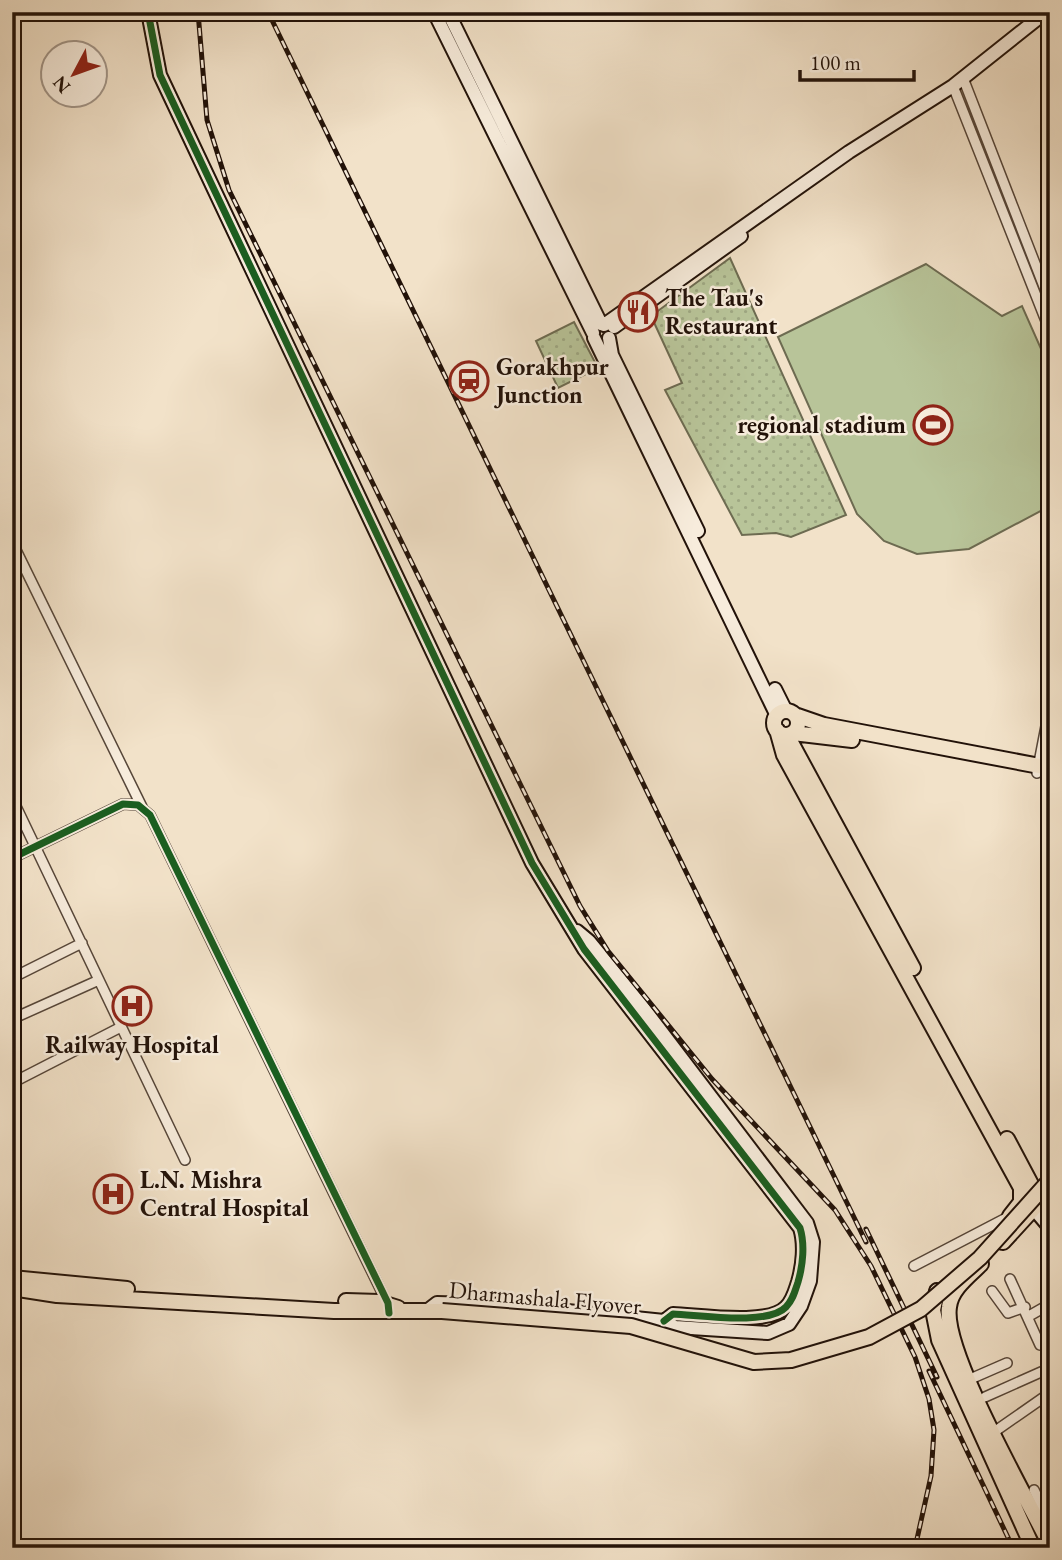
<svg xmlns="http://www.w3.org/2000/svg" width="1062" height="1560" font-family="'EB Garamond',serif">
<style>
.grass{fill:#b8c499;stroke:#6d6b51;stroke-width:2}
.park{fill:url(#park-dots);stroke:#6d6b51;stroke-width:2}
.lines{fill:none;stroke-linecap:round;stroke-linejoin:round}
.street-casing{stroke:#564639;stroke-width:12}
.secondary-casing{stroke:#221209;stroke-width:16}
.primary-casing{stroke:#221209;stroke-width:18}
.street{stroke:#f7ecdc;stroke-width:9}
.secondary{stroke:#f7ecdc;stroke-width:12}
.primary{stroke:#f2e2c9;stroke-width:14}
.rail-casing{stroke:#221209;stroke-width:5}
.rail{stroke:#f7ecdc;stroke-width:2.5;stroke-dasharray:8;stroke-linecap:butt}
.primary-bridge-casing{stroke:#221209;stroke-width:18;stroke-linecap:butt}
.primary-bridge{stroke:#f2e2c9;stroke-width:14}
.cycleway-casing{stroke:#f7ecdc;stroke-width:11}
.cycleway{stroke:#1b5e20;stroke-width:7}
.labels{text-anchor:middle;stroke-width:5;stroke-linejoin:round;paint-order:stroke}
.poi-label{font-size:24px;font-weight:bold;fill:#221209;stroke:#f7ecdc;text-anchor:start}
.street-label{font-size:24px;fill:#221209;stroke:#f7ecdc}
</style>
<defs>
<pattern id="park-dots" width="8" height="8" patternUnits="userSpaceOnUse" patternTransform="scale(1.75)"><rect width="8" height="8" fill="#b8c499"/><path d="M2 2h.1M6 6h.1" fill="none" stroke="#9ea782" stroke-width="1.8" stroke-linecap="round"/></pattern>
</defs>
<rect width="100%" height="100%" fill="#f2e2c9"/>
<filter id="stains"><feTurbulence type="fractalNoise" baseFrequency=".00286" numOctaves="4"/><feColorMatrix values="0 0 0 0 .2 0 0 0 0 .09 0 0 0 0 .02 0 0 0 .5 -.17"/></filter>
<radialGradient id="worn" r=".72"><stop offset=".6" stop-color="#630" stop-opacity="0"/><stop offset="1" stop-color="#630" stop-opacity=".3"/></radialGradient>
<path class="grass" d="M926,264L1002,316L1022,306L1050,369V506L969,549L917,554L884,541L857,514L778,337Z"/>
<path class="park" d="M730,258L846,515L791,537L776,533L742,535L665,390L682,383L651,316Z
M574,322L598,368L558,388L536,341Z"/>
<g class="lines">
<g class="street-casing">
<path id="street" d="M963,78L1050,302
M953,86L1050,331
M12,542L142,807
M1037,773L1047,721
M12,798L185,1160
M12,858L123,804L138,805L150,815L389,1307
M12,978L82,943
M12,1019L99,980
M12,1083L121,1027
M1035,1207L1050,1194
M914,1266L1010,1216
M1010,1279L1040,1345
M992,1291L1008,1313L1025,1307
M1029,1316L1050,1304
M968,1380L1007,1363
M985,1397L1050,1368
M994,1432L1050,1393
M1034,1490L1050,1524"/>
</g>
<g class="secondary-casing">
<path id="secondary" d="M148,12L160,75L532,863L584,949L800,1228C805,1244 803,1265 798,1282C795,1291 793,1300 786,1307C768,1326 700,1315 673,1314L664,1321
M434,12L593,333
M448,12L601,324
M604,325L849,152L953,86L1046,12
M614,327L741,236
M594,338L777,716
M609,338L612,355L698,531
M775,689L786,711
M1034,1209L1050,1228
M428,1310L437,1303L509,1305L664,1321L675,1327L768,1333L789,1324L801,1306L810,1281L813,1242L807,1223L639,1002L589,941L577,931"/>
</g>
<g class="primary-casing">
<path id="primary" d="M774 723a12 12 0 1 1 24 0a12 12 0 1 1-24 0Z
M795,715L824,725L1050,768
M777,730L784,755L1021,1188V1202L1010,1216
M793,733L852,740
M787,735L913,968
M1003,1242L1035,1207L1033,1188L1007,1139
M981,1264C969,1276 951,1289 949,1307C942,1351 1027,1498 1050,1545
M12,1278L127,1289
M12,1288L57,1295L334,1311H442
M937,1291L933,1310L939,1340L1033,1548
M346,1301L379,1302L398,1308"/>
</g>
<use href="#street" class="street"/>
<use href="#secondary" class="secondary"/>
<use href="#primary" class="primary"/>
<g class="rail-casing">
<path id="rail" d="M198,12L207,120L229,190L580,906L608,951L712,1079L835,1210L871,1266L915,1357L929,1399L934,1430L931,1476L915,1548
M268,12L866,1242
M866,1229L937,1377
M929,1371L1013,1548"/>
</g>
<use href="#rail" class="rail"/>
<g class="primary-bridge-casing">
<path id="primary-bridge" d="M442,1311L631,1326L754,1362L791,1360L869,1337L921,1309L980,1258L1050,1180"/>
</g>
<use href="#primary-bridge" class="primary-bridge"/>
<g class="cycleway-casing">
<path id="cycleway" d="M148,12L160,75L532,863L584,949L800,1228C805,1244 803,1265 798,1282C795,1291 793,1300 786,1307C768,1326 700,1315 673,1314L664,1321
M12,858L123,804L138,805L150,815L388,1303L389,1313"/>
</g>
<use href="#cycleway" class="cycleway"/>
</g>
<defs>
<g id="restaurant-ring" transform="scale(2.0125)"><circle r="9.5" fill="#f7ecdc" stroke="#8f2418" stroke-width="1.5"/><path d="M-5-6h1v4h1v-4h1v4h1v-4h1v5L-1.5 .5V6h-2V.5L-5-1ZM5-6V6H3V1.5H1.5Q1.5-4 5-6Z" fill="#8f2418"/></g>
<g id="station-ring" transform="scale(2.0125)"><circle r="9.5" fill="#f7ecdc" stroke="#8f2418" stroke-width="1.5"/><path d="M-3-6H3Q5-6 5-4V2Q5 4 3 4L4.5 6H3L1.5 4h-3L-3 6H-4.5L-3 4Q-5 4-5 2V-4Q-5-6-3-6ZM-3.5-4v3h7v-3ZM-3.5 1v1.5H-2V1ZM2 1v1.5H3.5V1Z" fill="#8f2418"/></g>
<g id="stadium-ring" transform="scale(2.0125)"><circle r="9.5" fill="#f7ecdc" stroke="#8f2418" stroke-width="1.5"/><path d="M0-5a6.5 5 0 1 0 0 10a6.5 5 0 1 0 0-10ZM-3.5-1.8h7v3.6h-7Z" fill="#8f2418"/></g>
<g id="hospital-ring" transform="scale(2.0125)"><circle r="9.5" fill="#f7ecdc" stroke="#8f2418" stroke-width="1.5"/><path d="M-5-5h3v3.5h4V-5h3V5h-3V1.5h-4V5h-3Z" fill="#8f2418"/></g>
</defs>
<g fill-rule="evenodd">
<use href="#restaurant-ring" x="638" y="312"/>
<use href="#station-ring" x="469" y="381"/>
<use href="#stadium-ring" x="933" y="425"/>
<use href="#hospital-ring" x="132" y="1006"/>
<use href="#hospital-ring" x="113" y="1194"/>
</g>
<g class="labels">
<g class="poi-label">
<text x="665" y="306">The Tau's<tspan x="665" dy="28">Restaurant</tspan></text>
<text x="496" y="375">Gorakhpur<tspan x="496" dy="28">Junction</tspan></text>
<text x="906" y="433" text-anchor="end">regional stadium</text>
<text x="132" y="1053" text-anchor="middle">Railway Hospital</text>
<text x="140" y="1188">L.N. Mishra<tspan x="140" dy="28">Central Hospital</tspan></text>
</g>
<g class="street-label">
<text transform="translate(545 1298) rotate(5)" y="8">Dharmashala Flyover</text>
</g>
</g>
<rect width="1062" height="1560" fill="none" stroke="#f2e2c9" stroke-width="42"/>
<rect x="14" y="14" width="1034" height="1532" fill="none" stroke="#221209" stroke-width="3.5"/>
<rect x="21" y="21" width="1020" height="1518" fill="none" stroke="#221209" stroke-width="2"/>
<g transform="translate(74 74) rotate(229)"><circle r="33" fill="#f7ecdc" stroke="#a29588" stroke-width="2"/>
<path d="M0-5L12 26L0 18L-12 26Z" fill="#8f2418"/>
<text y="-10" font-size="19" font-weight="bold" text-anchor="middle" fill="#221209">N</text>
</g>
<path d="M800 70v10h114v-10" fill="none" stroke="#221209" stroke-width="3.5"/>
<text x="810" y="70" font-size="21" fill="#221209" stroke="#f7ecdc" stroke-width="5" paint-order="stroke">100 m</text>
<rect width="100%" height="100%" filter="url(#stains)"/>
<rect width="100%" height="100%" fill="url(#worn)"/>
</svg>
